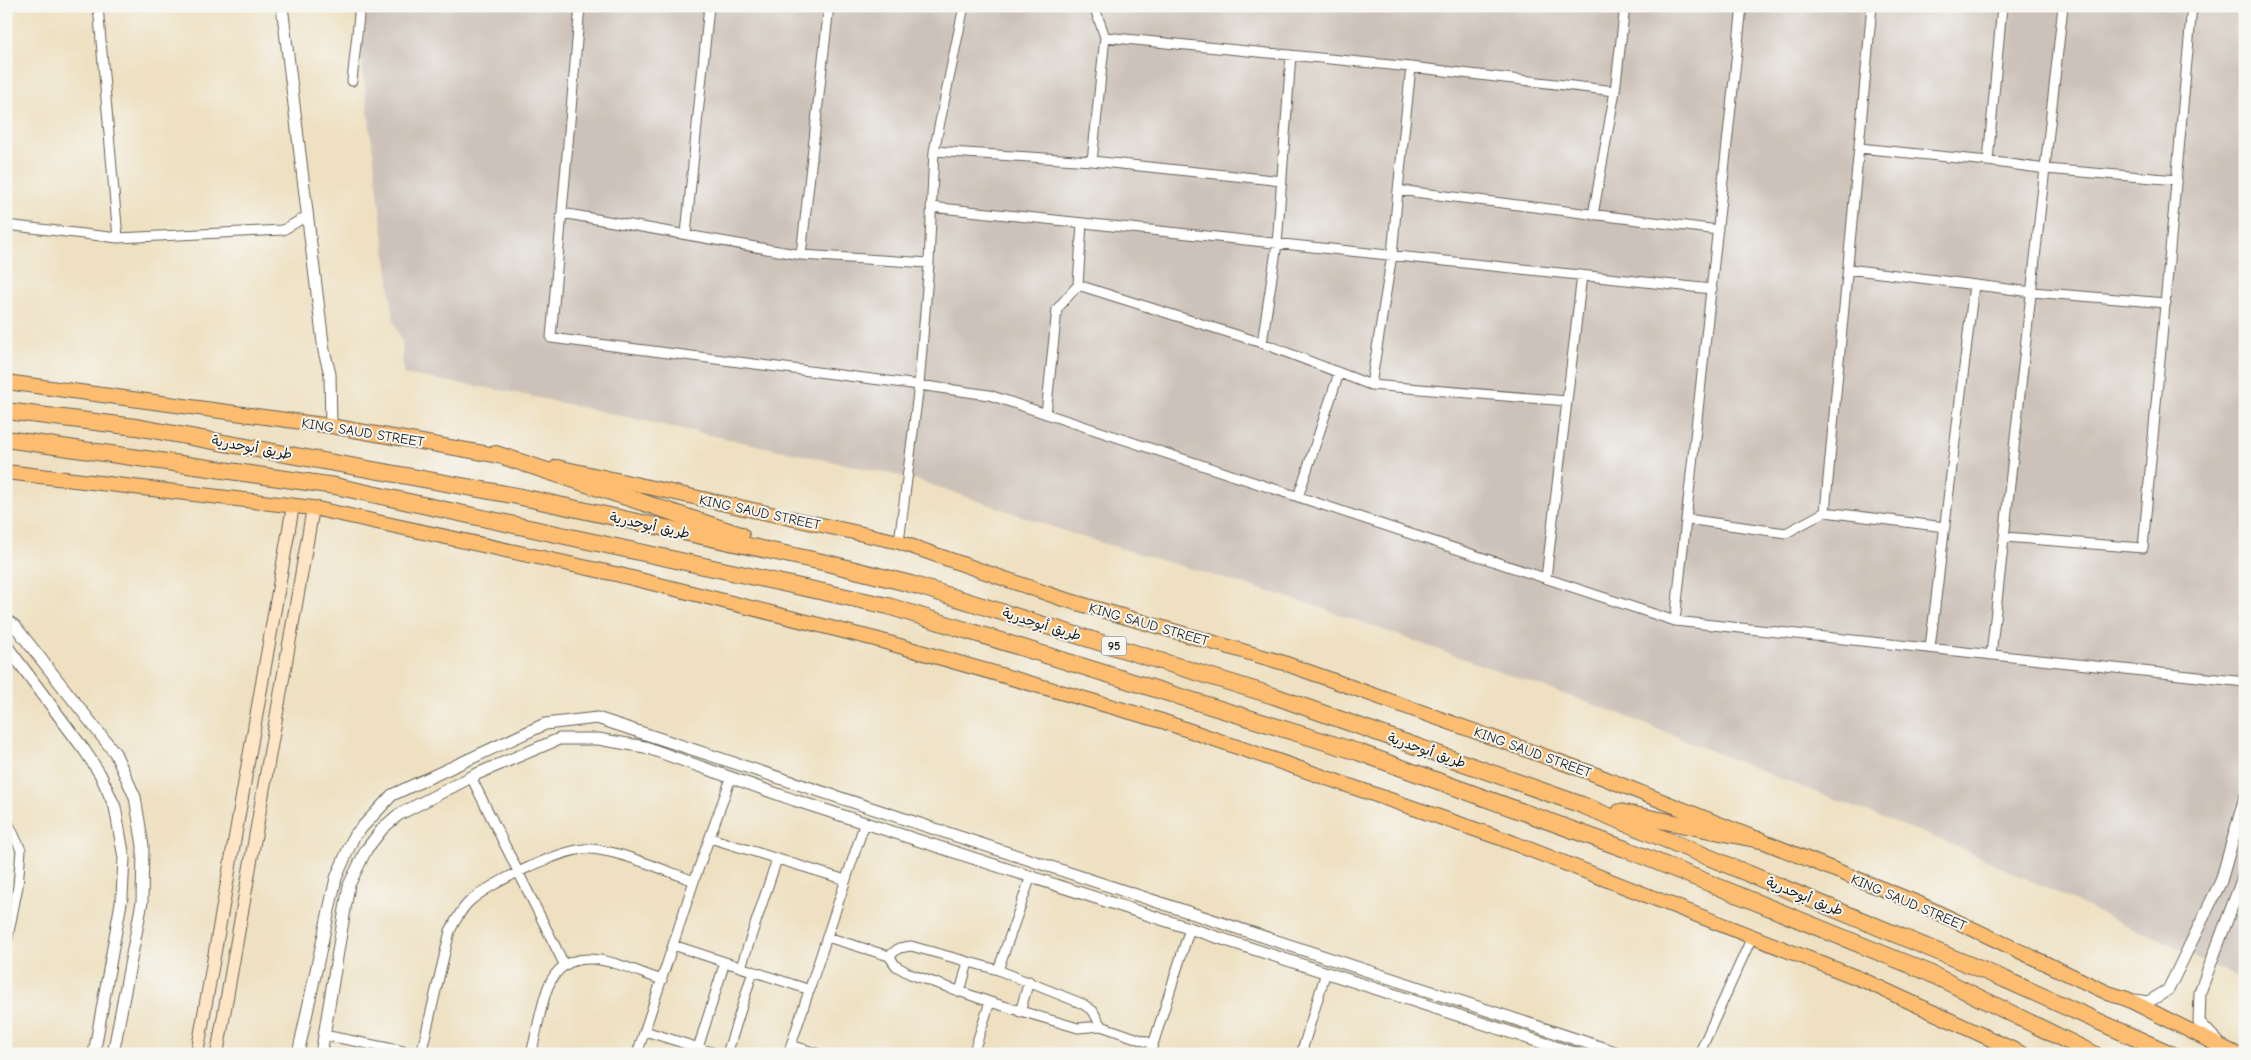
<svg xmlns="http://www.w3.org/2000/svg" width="2251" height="1060" font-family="'Comic Neue','Playpen Sans Arabic',sans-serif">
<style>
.industrial{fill:#cdc2b9}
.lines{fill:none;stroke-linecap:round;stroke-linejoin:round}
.minor-casing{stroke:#666155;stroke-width:11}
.tertiary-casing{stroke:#666155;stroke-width:13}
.secondary-casing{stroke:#666155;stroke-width:14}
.primary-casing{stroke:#666155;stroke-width:16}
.motorway-casing{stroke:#666155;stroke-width:18}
.minor{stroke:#fff;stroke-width:9}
.tertiary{stroke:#fff;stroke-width:11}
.secondary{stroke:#fee5c5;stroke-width:12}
.primary{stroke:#fcbd6f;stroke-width:14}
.motorway{stroke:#fcbd6f;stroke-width:16}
.labels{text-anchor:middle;stroke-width:4;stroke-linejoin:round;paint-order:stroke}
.shield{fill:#f6f6f2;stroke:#5d5d5c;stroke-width:1}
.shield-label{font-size:12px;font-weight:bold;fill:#1c1c1c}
.street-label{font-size:14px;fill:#1c1c1c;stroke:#f6f6f2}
</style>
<rect width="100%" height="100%" fill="#f6f6f2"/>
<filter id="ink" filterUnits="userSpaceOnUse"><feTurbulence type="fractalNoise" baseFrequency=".02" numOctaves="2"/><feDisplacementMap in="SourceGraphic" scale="10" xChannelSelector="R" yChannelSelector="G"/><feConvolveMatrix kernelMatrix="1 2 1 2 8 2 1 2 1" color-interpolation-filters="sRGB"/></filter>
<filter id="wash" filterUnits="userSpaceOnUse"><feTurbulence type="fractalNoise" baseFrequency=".0096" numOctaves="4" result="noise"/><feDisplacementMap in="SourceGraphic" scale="20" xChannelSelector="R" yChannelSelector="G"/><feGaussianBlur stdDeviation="1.12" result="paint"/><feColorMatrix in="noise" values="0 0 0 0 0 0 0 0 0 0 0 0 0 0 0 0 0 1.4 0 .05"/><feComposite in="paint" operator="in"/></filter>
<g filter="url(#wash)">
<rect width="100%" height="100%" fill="#eee0c0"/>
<path class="industrial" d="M355,6H2245V982L2156,937L2136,930L1949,843L1786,781L1620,714L1307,603L1082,537L918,480L511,392L403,374L402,342L394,322Z"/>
</g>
<g filter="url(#ink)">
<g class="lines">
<g class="minor-casing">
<path id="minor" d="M98,6L118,238
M580,6L551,338L919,385L989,395L1675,621L2245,682
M1094,6L1105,37
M1872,6L1825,512L1945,527
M2002,6L1988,161L2046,169L2177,180
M352,81L360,6
M1615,91L1625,6
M1859,148L1988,161
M934,151L1092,161L1105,37L1411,67L1615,91L1593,215
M1092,161L1282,181
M1398,190L1411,67
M931,207L1712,289
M562,213L801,255L929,263
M1082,223L1078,285L1262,343L1371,385L1567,401
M6,225L118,238L283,230L307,216
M686,234L709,6
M801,255L829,6
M1848,269L2032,292L2166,303
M1262,343L1277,244L1291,55
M1371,385L1392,255L1398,190L1718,230
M1046,414L1057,309L1078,285
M1298,497L1339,373
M1686,519L1786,533L1825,512
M2005,537L2143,548L2192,6
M899,542L919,385L929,263L934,151L964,6
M1546,578L1582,275
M1675,621L1742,6
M1930,648L1974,285
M1991,655L2063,6
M471,777L565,966
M6,818L21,850L18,886L6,947
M710,838L846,880
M827,937L889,956L899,948L911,946L998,970L1083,1004L1093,1011L1101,1026L1153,1044
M673,945L810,990
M889,956L896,966L910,974L990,1002L1078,1028L1101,1026
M741,967L777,859
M998,970L1031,876
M960,992L968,962
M1020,1012L1029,981
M645,1031L718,1054
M324,1035L418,1054
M791,1045L819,1054
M698,1048L725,962
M421,1054L450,931C455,921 460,911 468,903C487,884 566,846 592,849C623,852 664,870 694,881
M531,1054C537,1032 540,1008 548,987C569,936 625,968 662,980
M637,1054L694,881L731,778
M727,1054L753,971
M788,1054L865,822
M973,1054L990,1002
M1150,1054L1190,928
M1301,1054L1326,972
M1699,1054L1752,937"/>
</g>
<g class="tertiary-casing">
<path id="tertiary" d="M282,6L324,351L330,374L331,426
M6,620L15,626L115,753L135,797L143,846L142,902L113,1054
M6,645L85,751L100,774L115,807L124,858L122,897L94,1054
M2134,1000L2148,1002L2168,990L2221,881L2245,797
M2219,1043L2199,1022L2200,992L2245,872
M298,1054L336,878L354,836L392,795L545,724L597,718L1621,1054
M321,1054L349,885L366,850L383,828L398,815L477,774L559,739H598L645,747L794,800L1577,1054"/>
</g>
<g class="secondary-casing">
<path id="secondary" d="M197,1054L293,506
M217,1054L313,508"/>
</g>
<g class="primary-casing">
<path id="primary" d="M6,382L331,426L506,457
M557,467L899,542L1060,598L1284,663L1594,774L1920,904L2108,993L2127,999L2236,1054
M6,472L313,508L620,575L875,639L1162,721L1503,839L1863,980L2023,1054"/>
</g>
<g class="motorway-casing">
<path id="motorway" d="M6,411L136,427L517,496L827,563L911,584L1274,696L1582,805L2004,979L2171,1054
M6,439L335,486L888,606L1358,752L1628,850L1925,971L2094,1054
M496,454L741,535
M1620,812L1760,840"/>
</g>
<use href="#minor" class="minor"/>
<use href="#tertiary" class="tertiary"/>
<use href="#secondary" class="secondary"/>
<use href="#primary" class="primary"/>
<use href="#motorway" class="motorway"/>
</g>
</g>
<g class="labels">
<rect class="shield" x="1101.5" y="636.5" width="25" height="19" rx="4"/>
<g class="shield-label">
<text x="1114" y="650">95</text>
</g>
<g class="street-label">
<text transform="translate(363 432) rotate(9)" y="5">KING SAUD STREET</text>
<text transform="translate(252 447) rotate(10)" y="5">طريق أبوحدرية</text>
<text transform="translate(760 512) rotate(12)" y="5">KING SAUD STREET</text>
<text transform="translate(650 525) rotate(12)" y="5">طريق أبوحدرية</text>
<text transform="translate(1042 624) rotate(17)" y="5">طريق أبوحدرية</text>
<text transform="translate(1149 624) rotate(16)" y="5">KING SAUD STREET</text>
<text transform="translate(1427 750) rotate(19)" y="5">طريق أبوحدرية</text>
<text transform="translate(1533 752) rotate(20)" y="5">KING SAUD STREET</text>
<text transform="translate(1805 896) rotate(22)" y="5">طريق أبوحدرية</text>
<text transform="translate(1909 902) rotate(23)" y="5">KING SAUD STREET</text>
</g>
</g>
<rect width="2251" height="1060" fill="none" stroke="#f6f6f2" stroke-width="25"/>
</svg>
